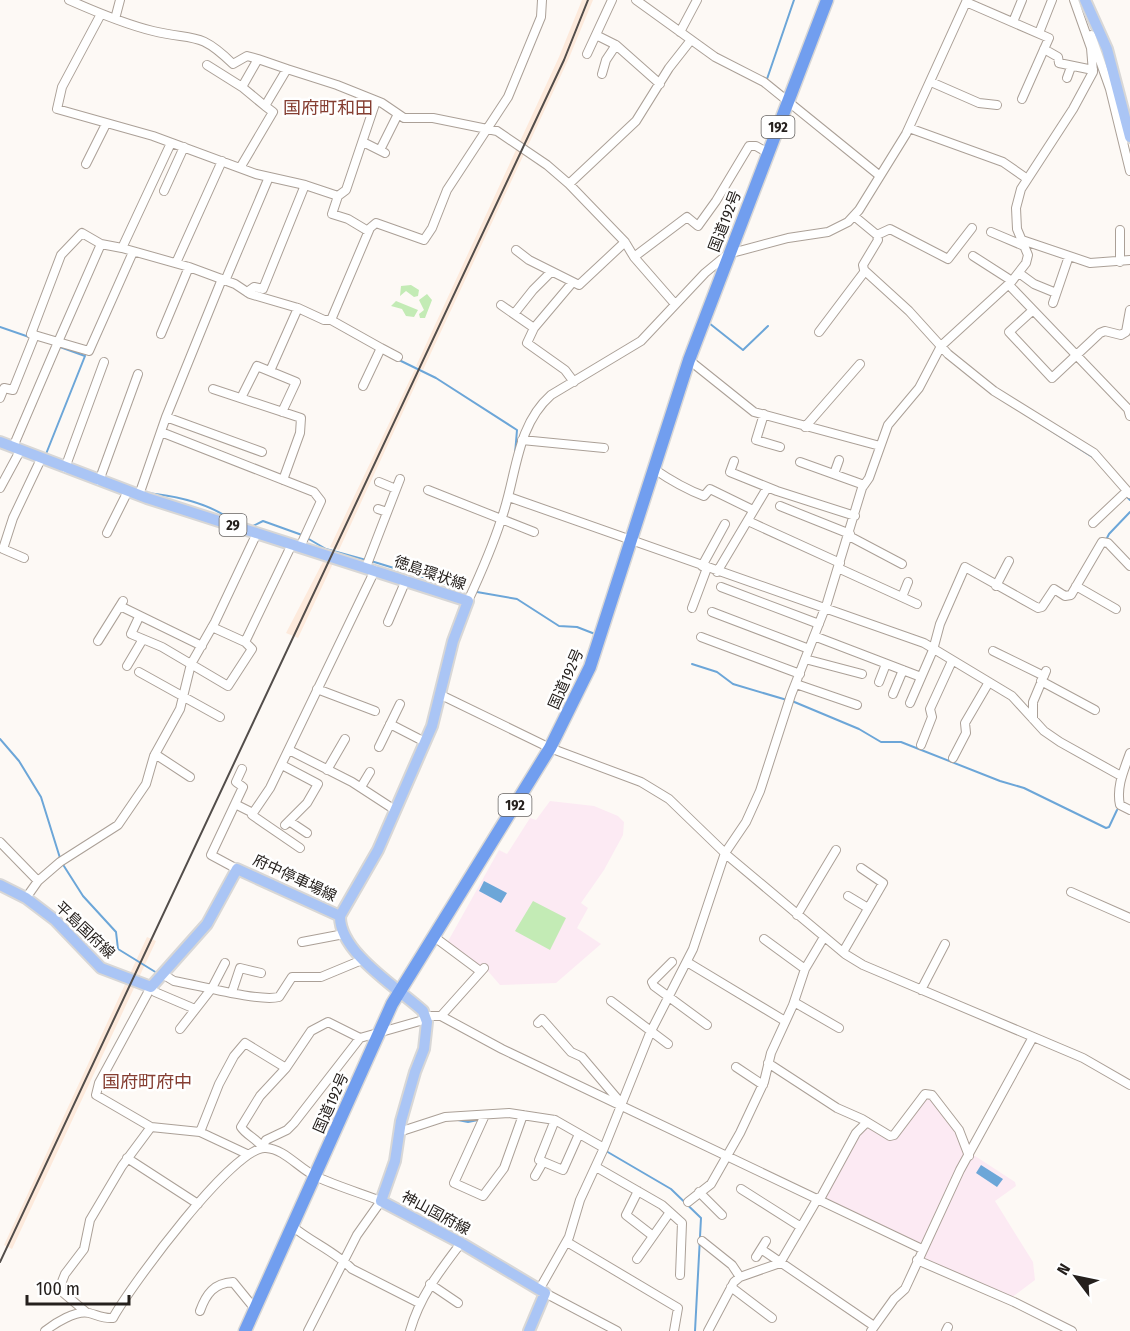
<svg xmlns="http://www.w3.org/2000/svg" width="1130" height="1331" font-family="'Fira Sans Condensed','Noto Sans JP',sans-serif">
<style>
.built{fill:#fdeadc}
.education{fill:#fceaf3}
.green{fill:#c3ebb5}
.water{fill:#6ca6d8}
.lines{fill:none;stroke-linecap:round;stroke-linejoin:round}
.stream{stroke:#6ca6d8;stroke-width:2}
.minor-casing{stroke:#aba097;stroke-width:10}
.major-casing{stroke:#d8d7d6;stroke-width:14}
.highway-casing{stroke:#d8d7d6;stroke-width:15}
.minor{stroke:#fff;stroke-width:8}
.major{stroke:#aac5f5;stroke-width:10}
.highway{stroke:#719eef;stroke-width:12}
.rail{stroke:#524d4a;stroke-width:2}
.labels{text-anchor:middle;stroke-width:5;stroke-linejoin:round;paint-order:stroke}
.shield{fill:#fff;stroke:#666361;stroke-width:1.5}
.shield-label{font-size:14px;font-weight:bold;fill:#25201d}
.street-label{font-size:15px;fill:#25201d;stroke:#fff}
.quarter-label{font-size:18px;fill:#853e32;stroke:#fff}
</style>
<rect width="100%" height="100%" fill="#fdf9f5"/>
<path class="built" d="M582,0H593L569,58L423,370L416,366L559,57Z
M415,369L421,373L339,550L330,547Z
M328,552L337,555L298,638L286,633Z
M147,937L156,941L12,1249L4,1245Z"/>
<path class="education" d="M550,801L594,806L618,816L624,822L623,835L604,870L581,903L588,908L577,928L601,944L556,983L500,985L487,970L447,943L499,850L507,854L530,818L536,820Z
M925,1098L932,1100L959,1135L966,1157L923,1242L916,1243L825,1198L856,1136L870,1127L889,1138Z
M972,1154L1015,1182L1016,1186L995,1201L1033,1262L1035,1280L1011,1298L920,1259Z"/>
<path class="green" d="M411,285L419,290L418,296L414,297L406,291L400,296L401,286Z
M427,294L432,300L425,318H420L419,314L424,310L419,300Z
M396,301L418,310L414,317L406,316L402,309L391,306Z
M533,901L566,918L550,950L515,931Z"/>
<path class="water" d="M484,881L507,893L501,903L479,891Z
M981,1165L1003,1179L997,1187L976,1173Z"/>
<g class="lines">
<path class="stream" d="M767,79L794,0
M330,323L356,338
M709,323L743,350L768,326
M0,327L32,338
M399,360L436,378L517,430L515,454
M1023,413L1094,458
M46,454L85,356L60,347
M147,493C177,496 210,503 234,522
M1127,497L1130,500
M251,527L263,521L302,535
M307,538L326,549L366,560
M1110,542L1107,538L1109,534L1130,512
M371,561L446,584L461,594
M477,592L517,599L559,626L577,627L595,634
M692,664L717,672L733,684L787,700
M792,701L859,729L881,742H901L1000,781L1024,788L1106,828L1109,827L1117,810
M0,739L19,761L41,797L60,858
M62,863L83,896L116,932L118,949L157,973
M458,1120L468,1122L478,1120
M606,1151L671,1189L701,1218L695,1331"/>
<g class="minor-casing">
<path id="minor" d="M69,0C96,12 124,24 153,31C194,41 198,30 233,64L247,56L258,59
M636,0L715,57L764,82L880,176
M966,2L1049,38L1022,99
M101,14L62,87L57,109L153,136L256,174L305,185L263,289L254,287L247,292
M115,19L120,0
M1013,22L1022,0
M680,32L697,0
M1039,33L1052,0
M596,35L616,45L606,60L602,74
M1091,35L1110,89L1130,171
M616,45L660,84
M1044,49L1058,57L1059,63L1093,70
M587,54L612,0
M207,65L242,87
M287,69L337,85L382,103L404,118H433L497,131L547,165L569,184L625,242L634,257L675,304
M1067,78L1071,67
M931,82L979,103L997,105
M909,128L1003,162L1026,178
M363,142L385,153
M380,150L398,114
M86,164L106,124
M240,168L273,112L265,106L287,69L258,59L242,87L265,106
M569,184L636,121L669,68L691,40
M305,185L338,196L332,214L348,219L368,231
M164,191L184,147
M338,196L346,190L376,101
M854,216L877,235L878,240L863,265L864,270L909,311L948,354L994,391L1094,453L1130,494
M991,232L1024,246
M877,235L890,229L948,259L972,228
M1022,240L1090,263L1130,260
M101,244L58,342L89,351L133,252
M122,248L189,267L235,284L250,294L298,308L324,320H331L381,348L363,386
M516,250L529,260L579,285L625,242
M973,256L1012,281
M634,257L687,217L698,226L716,201L749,146H756L768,153
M1120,262V230
M176,263L222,161
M1019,273L1034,284L1056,293
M225,281L269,177
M572,283L534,328L527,343L565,370L574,382
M1009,285L1128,409L1130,416
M1053,303L1069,256
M501,305L534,328
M1033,310L1009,332L1052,378L1100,333L1105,331L1121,335L1126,332L1130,310
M514,314L533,290L551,272
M331,320L370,228L376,223L424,240L432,228L447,190L508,97L541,17L542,0
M819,332L865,271
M161,334L189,267
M381,348L398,357
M689,360L754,412L880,446
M270,371L298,308
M213,389L301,418L300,433L283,480
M0,398L4,388L13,390L35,335
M241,398L257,366L296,382L282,412
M764,414L756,440L780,447
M166,417L262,452
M805,427L860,364
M161,432L314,492L321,501L300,547
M522,440L604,448
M13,447L58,342L31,334L61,255L82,233L101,244L122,248L171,143
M734,461L730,472L777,491L855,516
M800,462L864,485
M65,468L104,362
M654,469C670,480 685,489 704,496L710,489L753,510
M834,474L839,460
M99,481L138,374
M379,482L396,489
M0,488L20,451
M428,490L534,532
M139,495L166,417L222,279
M509,497L924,643L1012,696L1044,731L1060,742L1121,776
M780,506L850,534
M378,509L387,512
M748,521L840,563
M1093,523L1127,491
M107,533L128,491
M849,536L902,564
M24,558L3,549L13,518L41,459
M702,566L725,524
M366,567L400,479
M838,568L917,604
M717,572L767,488
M996,586L1009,561
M1076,586L1116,609
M721,587L819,624
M902,597L908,582
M468,601C480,575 492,548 501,520C517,477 515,427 551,395L641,341L705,273L728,254L788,238L828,232L848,222L859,210L906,134L967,0
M120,606L202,646
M692,608L707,568
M712,612L809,649
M139,617L131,634L162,647L228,686L252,649L245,642
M388,622L406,580
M212,627L245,642L292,544
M814,636L921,677
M701,637L800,674
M98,641L123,601
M993,651L1044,676
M805,659L862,674
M127,666L143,639
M139,672L220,717
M1041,681L1095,710
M879,682L886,664
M796,684L857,705
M317,689L375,711
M893,694L903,670
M441,695L550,748L641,782L669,799L728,856L845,954L863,965L1083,1058L1130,1085
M910,703L933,650L940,624L965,567L1038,608L1042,607L1054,589L1065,596L1071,595L1102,542L1108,543L1130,566
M1033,719V702L1046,671
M390,724L425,742
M921,745L932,717L930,709L952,661
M379,747L400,704
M289,750L352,782L395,810
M1130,753C1124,770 1116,787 1120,805L1130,810
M155,754L190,777
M953,758L966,733L965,723L989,682
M282,765L318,784L307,803L285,825
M327,770L345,739
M361,787L370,772
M235,804L253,813L270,788L375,570
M252,815L300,848
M289,821L307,833
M0,842L38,881
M237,869L211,855L243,787L236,782L242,769
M1071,892L1130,918
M848,896L868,908
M26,898L38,881L60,862L118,825L146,784L154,756L180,709L191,664L215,622L257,533
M797,915L836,850
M433,936L480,971
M764,939L805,969
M302,942L344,934
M843,952L883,883L861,868
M672,962L652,982L654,986L707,1025
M687,962L785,1021
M164,975L174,981C198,985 258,1002 279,997L292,977H321L362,960
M921,990L945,944
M232,992L240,968L261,973
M611,1001L668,1044
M794,1002L839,1028
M195,1009L155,992L151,987L99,1083L96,1095L151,1127L200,1132L247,1154
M426,1016H441L484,968
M441,1016L502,1049L922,1249
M538,1023L542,1019L571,1052L582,1057L621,1103
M180,1029L212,988L225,963
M360,1038L294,1123L287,1130L266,1140L262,1147C256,1138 246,1135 241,1127L260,1096L286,1068L311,1031L328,1022L360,1038L427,1019
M768,1063L837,1108L862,1119L890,1136L894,1135L925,1094L932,1095L959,1130L969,1156
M736,1067L763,1085
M485,1115L454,1183L483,1196L504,1168L523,1115
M555,1120L539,1160L563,1170L579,1134
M200,1132L219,1084L234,1056L245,1043L286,1068
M399,1132L445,1117L509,1113L555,1120L604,1148
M127,1158L198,1204
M596,1167L662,1205L682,1223L680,1275
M535,1176L543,1162
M741,1189L801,1227
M638,1191L626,1215L653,1236
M699,1192L722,1215
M820,1199L856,1133L867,1122
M688,1202L711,1184L740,1133L764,1082L771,1053L793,1005L805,969L824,937
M292,1226C311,1242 336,1252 352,1269L419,1303
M702,1241L732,1265L740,1277
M567,1242L678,1308L674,1331
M761,1249L874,1326
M756,1257L766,1241
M637,1259L670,1212
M917,1260L1014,1302L1072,1331
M430,1284L458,1303
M731,1287L772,1318
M539,1290L569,1237L580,1200L604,1148L650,1033L693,949L725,853L746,822L760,791L791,695L827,603L862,488L869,478L888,425L919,388L941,346L1012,281L1026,263L1028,255L1017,229L1016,208L1021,189L1073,109L1093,72L1091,48L1074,0
M545,1293L617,1331
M200,1311C206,1294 214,1283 233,1282L255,1309
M86,1312L61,1291V1284L65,1274L84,1249L90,1220L122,1166L151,1127
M45,1331C55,1323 76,1310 89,1313C97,1315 104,1319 113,1318C130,1287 234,1145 266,1148C285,1149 299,1169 317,1177C337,1186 360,1193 381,1201L357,1235L308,1331
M410,1331C420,1296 439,1272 461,1243
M708,1331L734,1282L740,1277L780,1263L818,1198
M871,1331L894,1299L905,1289L960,1170L1033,1037
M946,1331L948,1327"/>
</g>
<g class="major-casing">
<path id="major" d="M1085,0L1107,49L1130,137
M0,442L147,498L468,601L453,641L432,726L378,850L340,916C339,952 398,988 423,1011L427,1022L424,1049L415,1072L401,1121L395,1161L381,1201L461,1243L545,1293L529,1331
M0,885L26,898L55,920L101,968L151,987L207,924L237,869L340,916"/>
</g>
<g class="highway-casing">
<path id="highway" d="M245,1331L392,1004L550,748L590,667L689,360L827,0"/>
</g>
<use href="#minor" class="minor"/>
<use href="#major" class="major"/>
<use href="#highway" class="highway"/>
<path class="rail" d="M0,1262L564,60L588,0"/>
</g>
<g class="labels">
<g class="shield">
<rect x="761.5" y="116" width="33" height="22" rx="4.5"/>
<rect x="219.5" y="514" width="27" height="22" rx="4.5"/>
<rect x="498.5" y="794" width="33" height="22" rx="4.5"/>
</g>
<g class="shield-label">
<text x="778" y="132">192</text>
<text x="233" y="530">29</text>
<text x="515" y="810">192</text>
</g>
<g class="street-label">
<text transform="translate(725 221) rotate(-69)" y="5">国道192号</text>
<text transform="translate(430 573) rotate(19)" y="5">徳島環状線</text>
<text transform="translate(566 679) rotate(-66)" y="5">国道192号</text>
<text transform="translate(295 878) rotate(25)" y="5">府中停車場線</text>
<text transform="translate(85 930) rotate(43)" y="5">平島国府線</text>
<text transform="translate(331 1103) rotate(-66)" y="5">国道192号</text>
<text transform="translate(436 1213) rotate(28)" y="5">神山国府線</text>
</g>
<g class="quarter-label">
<text x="328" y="114">国府町和田</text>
<text x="147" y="1088">国府町府中</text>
</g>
</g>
<g transform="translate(1076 1277) rotate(302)" stroke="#ffffff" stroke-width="4.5" paint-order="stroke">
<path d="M0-4.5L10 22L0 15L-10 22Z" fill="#25201d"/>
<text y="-9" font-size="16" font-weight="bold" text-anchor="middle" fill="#25201d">N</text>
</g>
<path d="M27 1295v9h102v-9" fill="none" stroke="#25201d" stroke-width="3"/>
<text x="36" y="1295" font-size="18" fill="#25201d" stroke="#ffffff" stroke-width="4.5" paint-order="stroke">100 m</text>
</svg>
